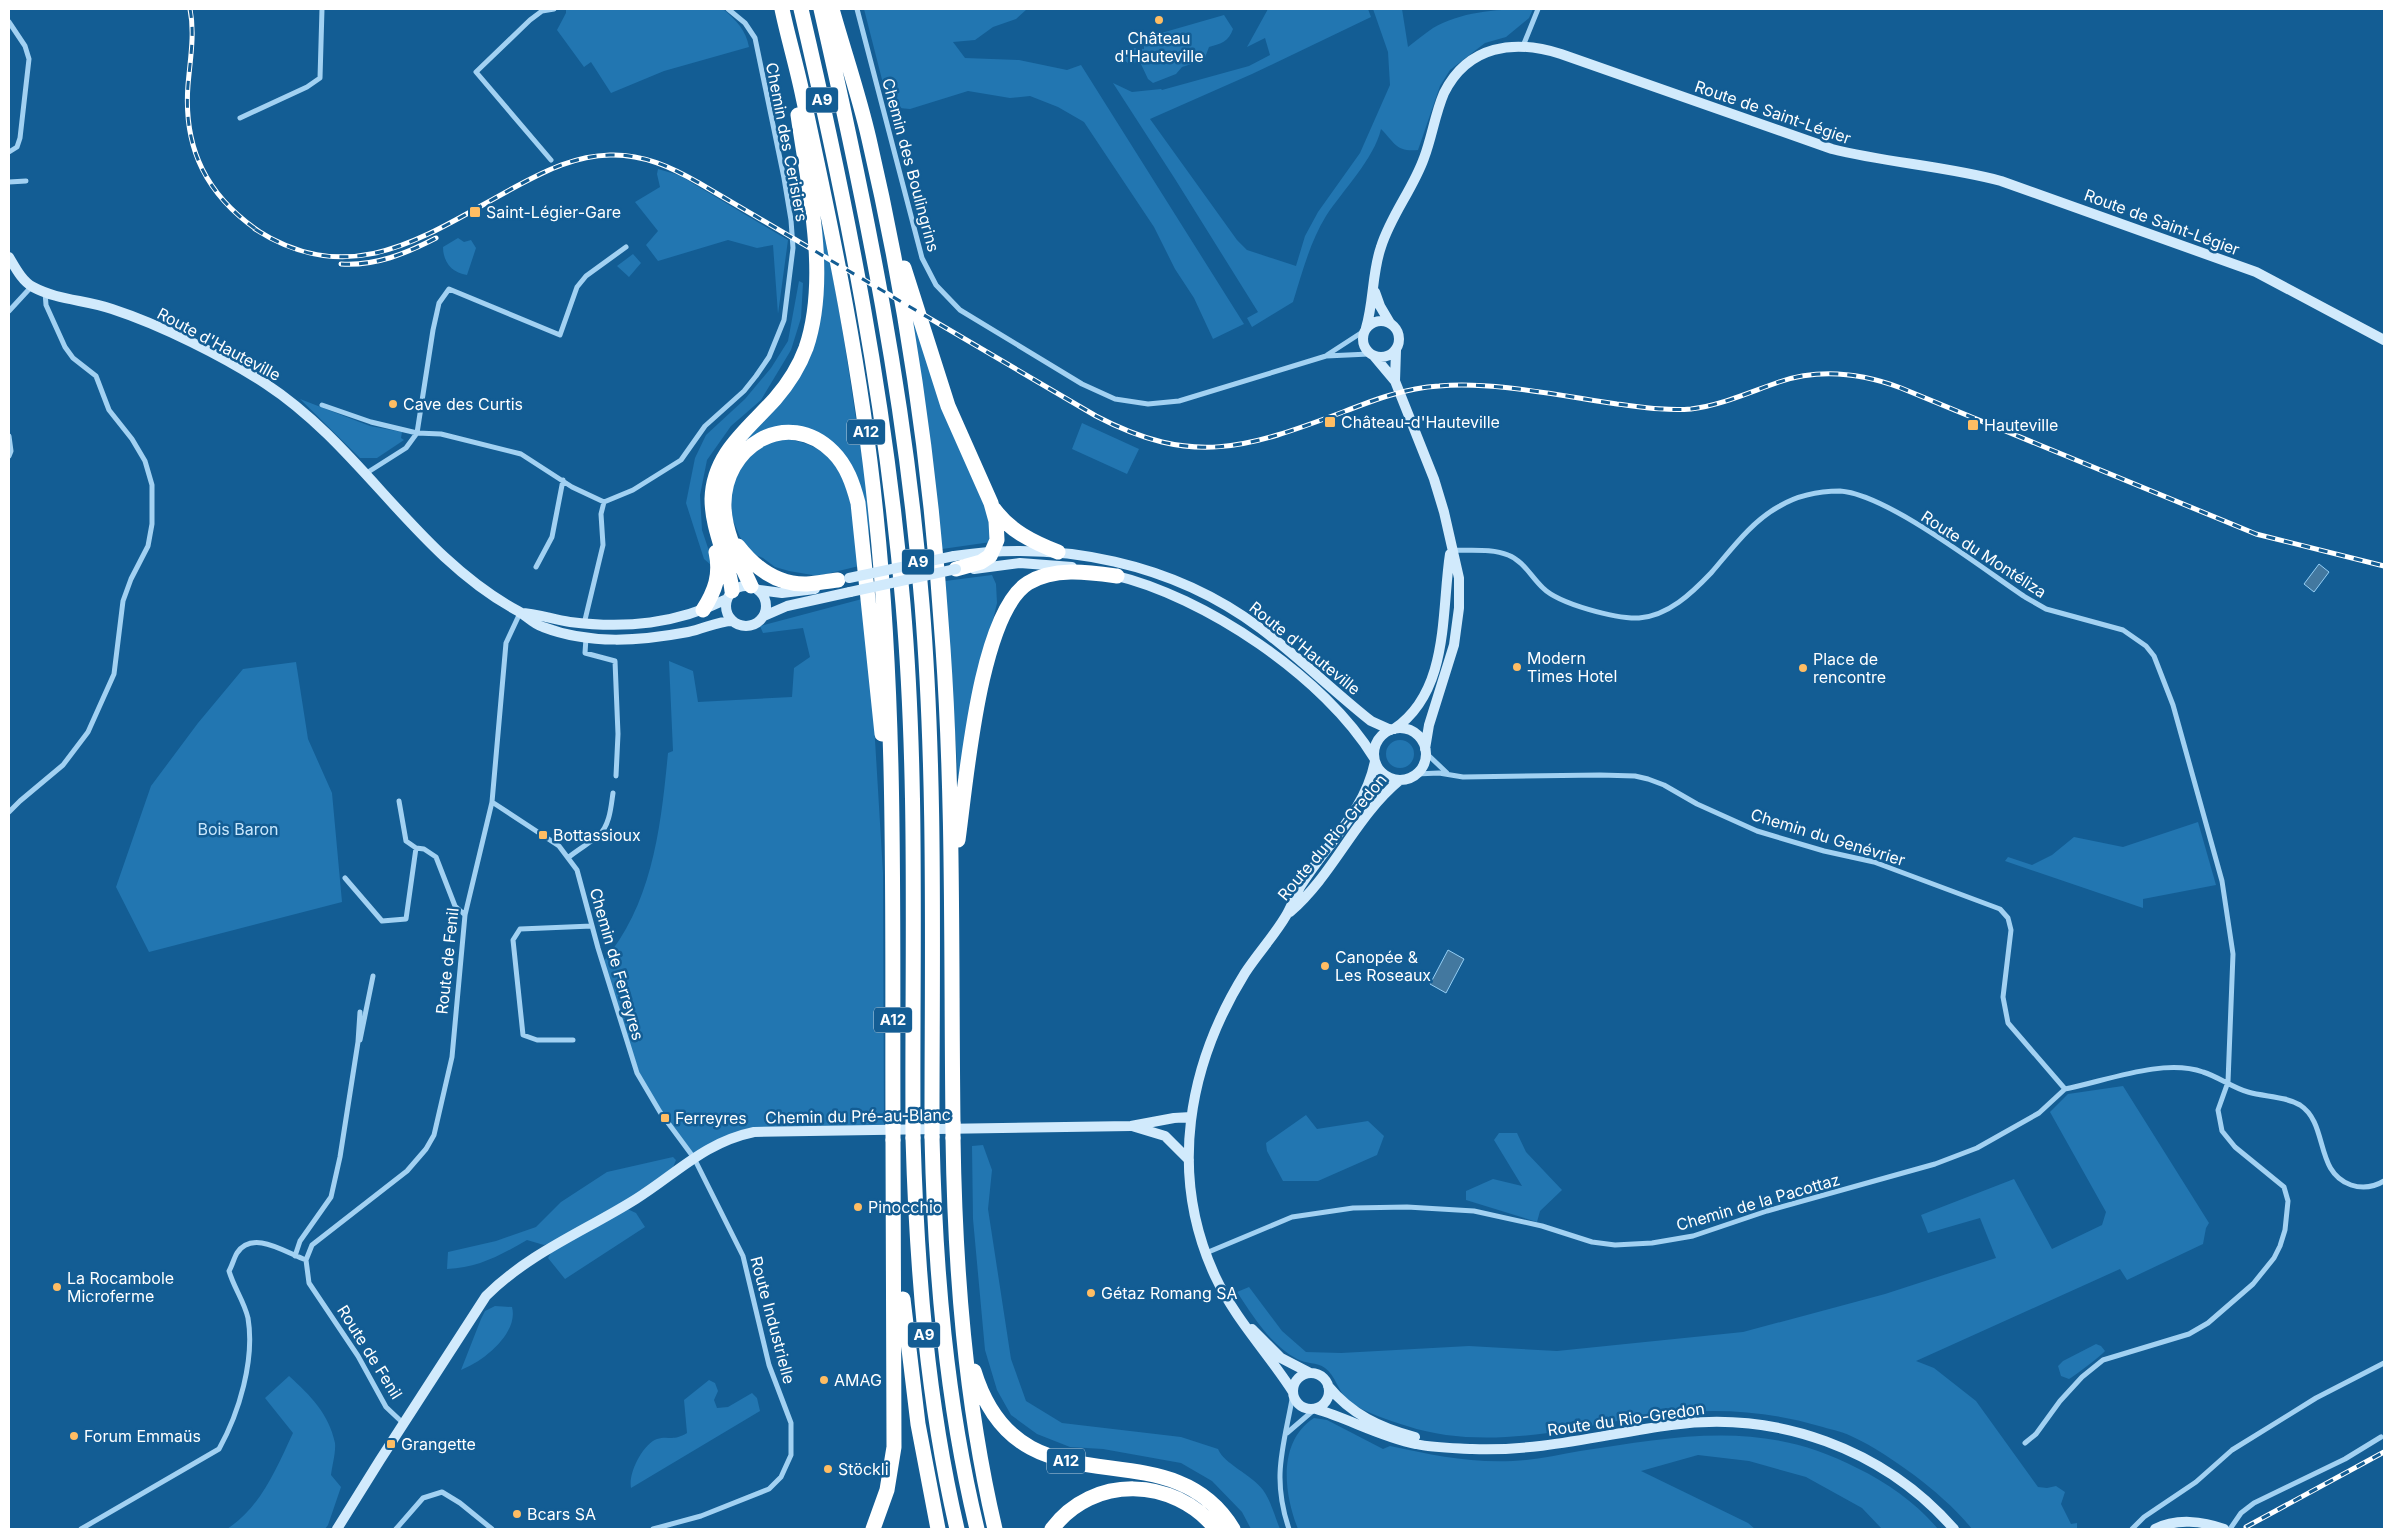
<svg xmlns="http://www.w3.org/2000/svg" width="2393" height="1538" font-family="Inter,sans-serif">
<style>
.green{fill:#2276b1}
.water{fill:#43789f;stroke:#94cef5}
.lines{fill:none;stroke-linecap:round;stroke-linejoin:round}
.street{stroke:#a2d1f2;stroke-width:5}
.secondary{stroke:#d1eafc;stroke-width:10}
.highway{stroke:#fff;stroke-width:15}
.rail-casing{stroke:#fff;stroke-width:5}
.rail{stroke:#135d94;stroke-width:3;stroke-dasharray:9;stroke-linecap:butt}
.secondary-bridge{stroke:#d1eafc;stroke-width:10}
.highway-bridge{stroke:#fff;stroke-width:15}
.poi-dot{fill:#ffbd63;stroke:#135d94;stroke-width:2}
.labels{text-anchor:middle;stroke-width:5;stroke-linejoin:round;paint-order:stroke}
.shield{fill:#135d94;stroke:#b8cedf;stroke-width:1}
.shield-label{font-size:15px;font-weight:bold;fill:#fff}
.poi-label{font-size:16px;fill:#fff;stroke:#135d94;text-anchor:start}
.street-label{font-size:16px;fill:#fff;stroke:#135d94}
.park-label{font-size:16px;fill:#cae8fd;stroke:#135d94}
</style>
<rect width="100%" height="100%" fill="#135d94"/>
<path class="green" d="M566,9H723C736,20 746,30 749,47L664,71L611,93L591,62L584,67L557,30L566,13Z
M864,9H1027L1016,19L993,27L975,40L953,42L965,58L1019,60L1067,70L1081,65L1244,324L1213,339L1194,298L1175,269L1154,227L1084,122L1058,107L1030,96L1010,98L968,91L910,109L889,107Z
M1268,9H1368L1371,17L1252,74L1150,119L1237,240L1247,250L1296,266L1305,236L1318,212L1360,153L1390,85L1388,52L1373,9H1402L1408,47C1416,41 1424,34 1433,28C1462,11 1501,9 1533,9L1529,18L1506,37L1485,43L1450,70L1440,86L1418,150C1396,152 1395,143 1381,129C1374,159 1343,190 1326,216C1310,242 1302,273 1293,302L1252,327L1247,318L1258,312L1175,179L1113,83L1132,92L1161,89L1162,90L1249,66L1270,55L1265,38L1247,47Z
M1224,15L1233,29C1229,41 1221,44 1209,47L1204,60L1182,67L1176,74L1153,83L1148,79L1140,62L1128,63L1124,60V55L1133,48L1144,49V38Z
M658,169L679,175L788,240L778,314L773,245L757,248L728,240L658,261L646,245L658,231L635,202L660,187L657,174Z
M819,214C837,286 847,359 858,432C863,465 873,501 869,534L865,524L860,492L805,431L725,461L803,364Z
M458,238L464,242L471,240L476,248L467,275C452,273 443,262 443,247Z
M633,254L641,263L629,277L617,266Z
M799,281L803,283L801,318L791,350L761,400L731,426L707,460L700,495L702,530L711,557V565L704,559L686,503L695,458L706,435L745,399L771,368L788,341Z
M913,314L989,511L991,542L942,549L910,315Z
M300,399L370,426L402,432L401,438L404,440L377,458H360Z
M1082,423L1139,449L1127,474L1072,449Z
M785,439C854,446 852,512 859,566L818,576L789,571L775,567L763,558L753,554L740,537L732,518L731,490L741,465L761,446Z
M992,575L996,584L997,603L987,645L961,778L958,777L945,581Z
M862,599L872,690L883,873L884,1131L754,1132L694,1158L643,1084L603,962C653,904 661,825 668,753L673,751L669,661L693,671L698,702L792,697L794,668L810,657L803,628L763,633L760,626Z
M296,662L308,739L332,793L342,902L149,952L116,887L151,786L198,723L243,669Z
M1386 754a14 14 0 1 1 28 0a14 14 0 1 1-28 0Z
M2198,822L2216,885L2143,899V908L2005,861L2008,857L2032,865L2052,855L2074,837L2123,847Z
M2123,1086L2209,1223L2206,1228L2203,1244L2127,1280L2120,1269L1916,1361L1934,1368L1976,1401L2038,1487L2047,1488L2056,1486L2065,1492L2061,1504L2071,1524L2077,1523V1529H1972C1956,1509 1935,1491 1914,1475C1895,1461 1873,1446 1851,1436C1841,1431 1829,1429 1819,1426C1751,1406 1686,1408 1617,1421C1549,1434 1474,1448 1407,1426C1388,1420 1365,1413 1349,1401C1338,1392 1336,1376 1325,1368C1317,1362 1306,1364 1297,1359C1270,1344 1254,1318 1237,1292L1249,1287L1282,1331L1306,1352L1341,1353L1469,1346L1557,1351L1743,1332L1885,1294L1996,1258L1980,1218L1928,1233L1921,1215L2014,1179L2052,1249L2102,1225L2106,1212L2050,1112L2068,1094Z
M1306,1115L1317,1129L1368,1121L1384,1136L1377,1155L1318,1181H1283L1267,1151L1266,1143Z
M1499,1133H1517L1526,1152L1562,1190L1540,1211L1537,1222L1466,1200V1191L1493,1179L1522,1186L1494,1140Z
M983,1145L992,1170L988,1209L1011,1359L1026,1401L1062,1423L1181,1437L1218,1449C1224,1464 1251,1474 1263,1490C1271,1501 1275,1517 1280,1529H1251L1242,1512L1212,1481L1181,1463L1103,1449L1070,1447L1037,1434L1011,1415L997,1390L985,1350L973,1219L972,1146Z
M673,1157L676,1160L670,1175L623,1207L636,1213L645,1227L565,1279L548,1258L554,1247L568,1238L544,1245L527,1240C501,1255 478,1268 447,1269L448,1252L496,1241L536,1227L561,1202L607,1172Z
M495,1306L512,1307C519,1333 483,1362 461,1370L481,1319L485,1311Z
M2096,1344L2101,1346L2105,1351C2103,1354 2075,1376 2069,1379L2061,1376L2058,1366L2063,1361Z
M289,1376C310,1395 329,1414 335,1443C336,1452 332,1466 331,1475L341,1487L328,1525L325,1529H227C261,1507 276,1469 293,1433L265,1398Z
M709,1380L715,1383L718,1391L714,1400L717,1408L728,1407L752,1393L757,1398L760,1411L631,1488C628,1473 643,1444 657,1439C669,1435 672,1442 687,1433L684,1400Z
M1314,1418L1327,1420L1383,1449L1390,1446C1433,1455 1468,1463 1513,1461C1535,1460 1558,1455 1580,1451C1679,1436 1764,1419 1857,1468C1888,1483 1916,1503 1938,1529H1882L1862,1508L1806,1477L1749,1461L1698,1455L1641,1471L1748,1523L1755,1529H1298C1284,1494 1277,1442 1314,1418Z"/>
<path class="water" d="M2319,564L2329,572L2314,592L2304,584Z
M1448,950L1464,959L1446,993L1430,984Z"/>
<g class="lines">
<path class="street" d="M857,9L922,258L936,285L960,310L1082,384L1115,399L1148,404L1179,401L1326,356L1369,354
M9,22L25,46L29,59L20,138L17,147L9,152
M1523,46L1538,9
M240,118L307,87L320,78L322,9
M551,160L476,72L530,20L542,11L554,9
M9,182L26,181
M9,311L32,286
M1327,355L1364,331
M322,405L371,422L417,433L441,434L521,454L572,487L604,502
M9,436L11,451L9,456
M365,474L406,448L417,433L433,330L439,303L449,289L560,335L577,287L586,276L626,247
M1452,550C1469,551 1492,548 1508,555C1524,561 1531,577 1543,588C1559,604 1616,619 1639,618C1668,616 1692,593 1711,573C1731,550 1751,522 1778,507C1796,496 1819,491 1840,491C1887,494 1983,569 2025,597L2046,609L2123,630L2146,646L2154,656L2173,705L2222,881L2233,954L2228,1082L2218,1110L2222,1131L2235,1147L2284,1187L2288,1201L2285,1230L2280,1246L2274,1258L2253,1284L2208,1323L2189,1334L2103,1360L2082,1377L2060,1401L2036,1434L2025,1443
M536,567L552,537L563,480
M584,624L603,545L601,514L604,502L633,490L681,460L705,426L744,391L756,376L769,357L784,320L793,248L791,220L784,178L755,38L745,23L728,9
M586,638L585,653L615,661L618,734L616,776
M1426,753L1447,773
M1416,774L1439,773L1463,777L1600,775L1635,776L1648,779L1664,785L1697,804L1757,831L1824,851L1874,862L2000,909L2008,918L2011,930L2003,997L2008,1023L2065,1089
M399,801L406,841L416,848L424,849L436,857L455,906L465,915
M492,802L559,846L577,870L598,948L637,1073L660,1112L694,1158L743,1256L769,1365L791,1423V1455L781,1477L769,1489L701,1516L653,1529
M9,812L20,801L63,765L88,732L114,674L123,601L131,579L148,546L152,524V485L145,461L132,439L109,410L96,376L73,358L65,347L46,305L45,292
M569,857C579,849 590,843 599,835C610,825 611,806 613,793
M345,878L382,921L406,919L416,848
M360,1040L373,976
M573,1040H537L523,1035L513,940L520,929L592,926
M2065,1089C2106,1081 2163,1058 2203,1072C2219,1077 2233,1088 2248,1092C2265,1097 2285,1096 2300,1105C2329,1124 2314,1172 2351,1185C2363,1189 2374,1187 2384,1181
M1206,1253L1292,1217L1353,1208L1407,1207L1474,1211L1542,1226L1592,1242L1615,1245L1652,1243L1693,1236L1767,1211L1935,1164L1977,1148L2039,1113L2065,1089
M295,1256L300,1241L331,1197L340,1157L358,1042L360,1012
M404,1424L386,1407L358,1356L309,1283L306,1260L312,1245L407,1171L426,1149L434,1135L452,1057L465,915L492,802L506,643L520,613
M1287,1433L1315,1409
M81,1529L219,1449C239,1413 255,1360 248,1318C244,1301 234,1288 229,1271C232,1266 234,1258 237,1253C253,1229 286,1253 306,1260
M396,1529L423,1498L442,1492L460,1503L492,1529
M1289,1529C1271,1476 1284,1446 1293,1394
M2132,1529L2144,1517L2196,1482L2232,1450L2316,1398L2384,1363
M2230,1529L2241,1513L2254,1503L2345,1459L2381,1437"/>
<path class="secondary" d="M9,257C15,267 22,281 33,287C57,300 86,300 112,309C161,325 223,356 266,384C362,447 416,556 518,611C527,616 533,624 543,627C590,645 640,641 688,632C704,629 717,621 733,621
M1375,292L1380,306L1390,323
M1363 339a18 18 0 1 1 36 0a18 18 0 1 1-36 0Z
M1366,328C1374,301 1372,272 1381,247C1391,215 1413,189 1424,158C1432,137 1435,114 1444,93C1468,45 1514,39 1561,54L1832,149C1888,163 1945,166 2001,181L2256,272L2384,340
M1374,356L1395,381L1434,479L1444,512L1459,578V608L1454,645L1429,725L1425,749
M1395,381L1396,350
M954,556C1061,540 1173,563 1260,628C1299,657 1333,691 1371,721L1391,730
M974,569L1020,563L1072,567
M1113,575C1204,596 1325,677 1374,758
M726 606a20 20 0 1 1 40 0a20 20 0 1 1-40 0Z
M759,590L782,593L815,589
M520,613C537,613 553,620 570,622C626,629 676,624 727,599
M764,616L787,606L850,592
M1374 754a26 26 0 1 1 52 0a26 26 0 1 1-52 0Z
M1394,729C1450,691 1441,612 1450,554
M1290,912C1334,874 1355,817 1400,780
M1132,1126L1165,1136L1189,1160
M1252,1329L1281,1358L1310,1373
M1293 1391a18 18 0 1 1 36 0a18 18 0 1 1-36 0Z
M1328,1386C1351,1414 1380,1428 1415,1437
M1293,1392C1268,1353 1235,1319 1215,1276C1168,1174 1188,1065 1245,973C1258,953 1275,935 1287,914C1292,905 1295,896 1300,887C1325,846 1366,810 1375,761
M1316,1409C1350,1419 1381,1437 1416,1444C1433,1448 1454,1448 1472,1449C1539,1452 1605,1434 1671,1425C1777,1410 1884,1449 1954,1529
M337,1529L380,1460L486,1296C529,1253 585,1231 636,1199C676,1174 705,1142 754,1132L1131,1126L1174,1118L1191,1117
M2155,1529C2176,1518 2203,1521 2224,1529"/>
<path class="highway" d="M782,9C788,38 797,67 803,97C833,235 862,374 876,515C897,718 892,922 893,1126
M801,9C847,206 886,403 903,604C918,777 912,951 913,1124
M821,9C866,206 906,402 922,604C936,776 932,950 932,1123
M832,9C844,52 859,95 869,139C908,306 932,477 943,648C954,806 951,965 953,1123
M904,268L948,406L991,503L996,521L997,540L990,556L981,562L956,569
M994,509C1010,531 1033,542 1058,552
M738,546C755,568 778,585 807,584C818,583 828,581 838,580
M751,586C740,562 725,535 724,507C722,447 787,406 833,452C847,466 853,484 858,503L882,734
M732,591C729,560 712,531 712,499C713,454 747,430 775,399C788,384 799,367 806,348C830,278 808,186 798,115
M703,610C715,591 721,575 716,552
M958,840C966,784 979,614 1028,583C1054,567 1088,572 1117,576
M932,1137C935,1269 946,1401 977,1529
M913,1138C917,1271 927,1400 957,1529
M953,1138C955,1269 965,1401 995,1529
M903,1299L918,1424L938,1529
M974,1371C1020,1522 1168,1421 1233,1529
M873,1529L887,1490L894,1447L893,1140
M1052,1529C1093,1474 1174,1477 1216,1529"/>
<g class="rail-casing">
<path id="rail" d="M190,9C195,34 190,60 188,85C183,149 207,196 260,232
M255,229C354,293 429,233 517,186C547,170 575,156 610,155C643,154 671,167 699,183L1096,416C1193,467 1247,448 1343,412C1374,400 1405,388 1439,386C1493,381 1562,396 1617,404C1642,407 1666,411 1691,409C1722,405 1750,392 1779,382C1820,368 1861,373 1901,388L2256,534L2384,566
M341,264C376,266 405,254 436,238
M2246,1527L2384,1452"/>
</g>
<use href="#rail" class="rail"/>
<path class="secondary-bridge" d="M849,578L954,556
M850,592L956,569"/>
<path class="highway-bridge" d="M932,1123V1137
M953,1123V1138
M913,1124V1138
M893,1126V1140"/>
</g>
<g class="poi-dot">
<circle cx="1159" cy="20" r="5"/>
<rect x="469" y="206" width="12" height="12" rx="2.5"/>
<circle cx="393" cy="404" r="5"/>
<rect x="1324" y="416" width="12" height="12" rx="2.5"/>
<rect x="1967" y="419" width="12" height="12" rx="2.5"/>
<circle cx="1517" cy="667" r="5"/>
<circle cx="1803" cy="668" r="5"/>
<rect x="538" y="830" width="10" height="10" rx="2.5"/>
<circle cx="1325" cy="966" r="5"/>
<rect x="660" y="1113" width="10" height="10" rx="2.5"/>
<circle cx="858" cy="1207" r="5"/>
<circle cx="57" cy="1287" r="5"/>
<circle cx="1091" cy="1293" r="5"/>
<circle cx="824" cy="1380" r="5"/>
<circle cx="74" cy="1436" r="5"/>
<rect x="386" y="1439" width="10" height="10" rx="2.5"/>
<circle cx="828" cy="1469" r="5"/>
<circle cx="517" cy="1514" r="5"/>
</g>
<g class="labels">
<g class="shield">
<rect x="806" y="87.5" width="32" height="25" rx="4"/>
<rect x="847" y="419.5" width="38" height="25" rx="4"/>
<rect x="902" y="549.5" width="32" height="25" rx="4"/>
<rect x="874" y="1007.5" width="38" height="25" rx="4"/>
<rect x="908" y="1322.5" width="32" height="25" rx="4"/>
<rect x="1047" y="1448.5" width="38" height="25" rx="4"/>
</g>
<g class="shield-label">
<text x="822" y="105">A9</text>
<text x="866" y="437">A12</text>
<text x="918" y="567">A9</text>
<text x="893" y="1025">A12</text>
<text x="924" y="1340">A9</text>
<text x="1066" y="1466">A12</text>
</g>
<g class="poi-label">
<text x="1159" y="44" text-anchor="middle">Château<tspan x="1159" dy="18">d'Hauteville</tspan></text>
<text x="486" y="218">Saint-Légier-Gare</text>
<text x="403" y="410">Cave des Curtis</text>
<text x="1341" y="428">Château-d'Hauteville</text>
<text x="1984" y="431">Hauteville</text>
<text x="1527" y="664">Modern<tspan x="1527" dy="18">Times Hotel</tspan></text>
<text x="1813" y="665">Place de<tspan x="1813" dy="18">rencontre</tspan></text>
<text x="553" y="841">Bottassioux</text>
<text x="1335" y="963">Canopée &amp;<tspan x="1335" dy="18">Les Roseaux</tspan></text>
<text x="675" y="1124">Ferreyres</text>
<text x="868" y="1213">Pinocchio</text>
<text x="67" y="1284">La Rocambole<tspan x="67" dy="18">Microferme</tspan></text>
<text x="1101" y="1299">Gétaz Romang SA</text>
<text x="834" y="1386">AMAG</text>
<text x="84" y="1442">Forum Emmaüs</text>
<text x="401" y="1450">Grangette</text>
<text x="838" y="1475">Stöckli</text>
<text x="527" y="1520">Bcars SA</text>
</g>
<g class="street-label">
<text transform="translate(1773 112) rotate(19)" y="6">Route de Saint-Légier</text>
<text transform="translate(787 142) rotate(79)" y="6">Chemin des Cerisiers</text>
<text transform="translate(911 165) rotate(75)" y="6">Chemin des Boulingrins</text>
<text transform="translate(2162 222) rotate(20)" y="6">Route de Saint-Légier</text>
<text transform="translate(219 344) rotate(28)" y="6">Route d'Hauteville</text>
<text transform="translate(1984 554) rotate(33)" y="6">Route du Montéliza</text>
<text transform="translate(1305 648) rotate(39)" y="6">Route d'Hauteville</text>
<text transform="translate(1332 837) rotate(-50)" y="6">Route du Rio-Gredon</text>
<text transform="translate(1828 837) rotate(17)" y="6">Chemin du Genévrier</text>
<text transform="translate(447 961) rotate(-84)" y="6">Route de Fenil</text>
<text transform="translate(617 964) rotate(74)" y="6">Chemin de Ferreyres</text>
<text transform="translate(858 1116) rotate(-1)" y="6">Chemin du Pré-au-Blanc</text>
<text transform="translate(1758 1202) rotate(-16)" y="6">Chemin de la Pacottaz</text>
<text transform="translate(773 1320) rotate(75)" y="6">Route Industrielle</text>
<text transform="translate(370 1352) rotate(58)" y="6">Route de Fenil</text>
<text transform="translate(1626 1419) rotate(-8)" y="6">Route du Rio-Gredon</text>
</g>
<g class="park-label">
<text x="238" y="835">Bois Baron</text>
</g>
</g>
<rect width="2393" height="1538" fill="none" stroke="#ffffff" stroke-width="20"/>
</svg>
